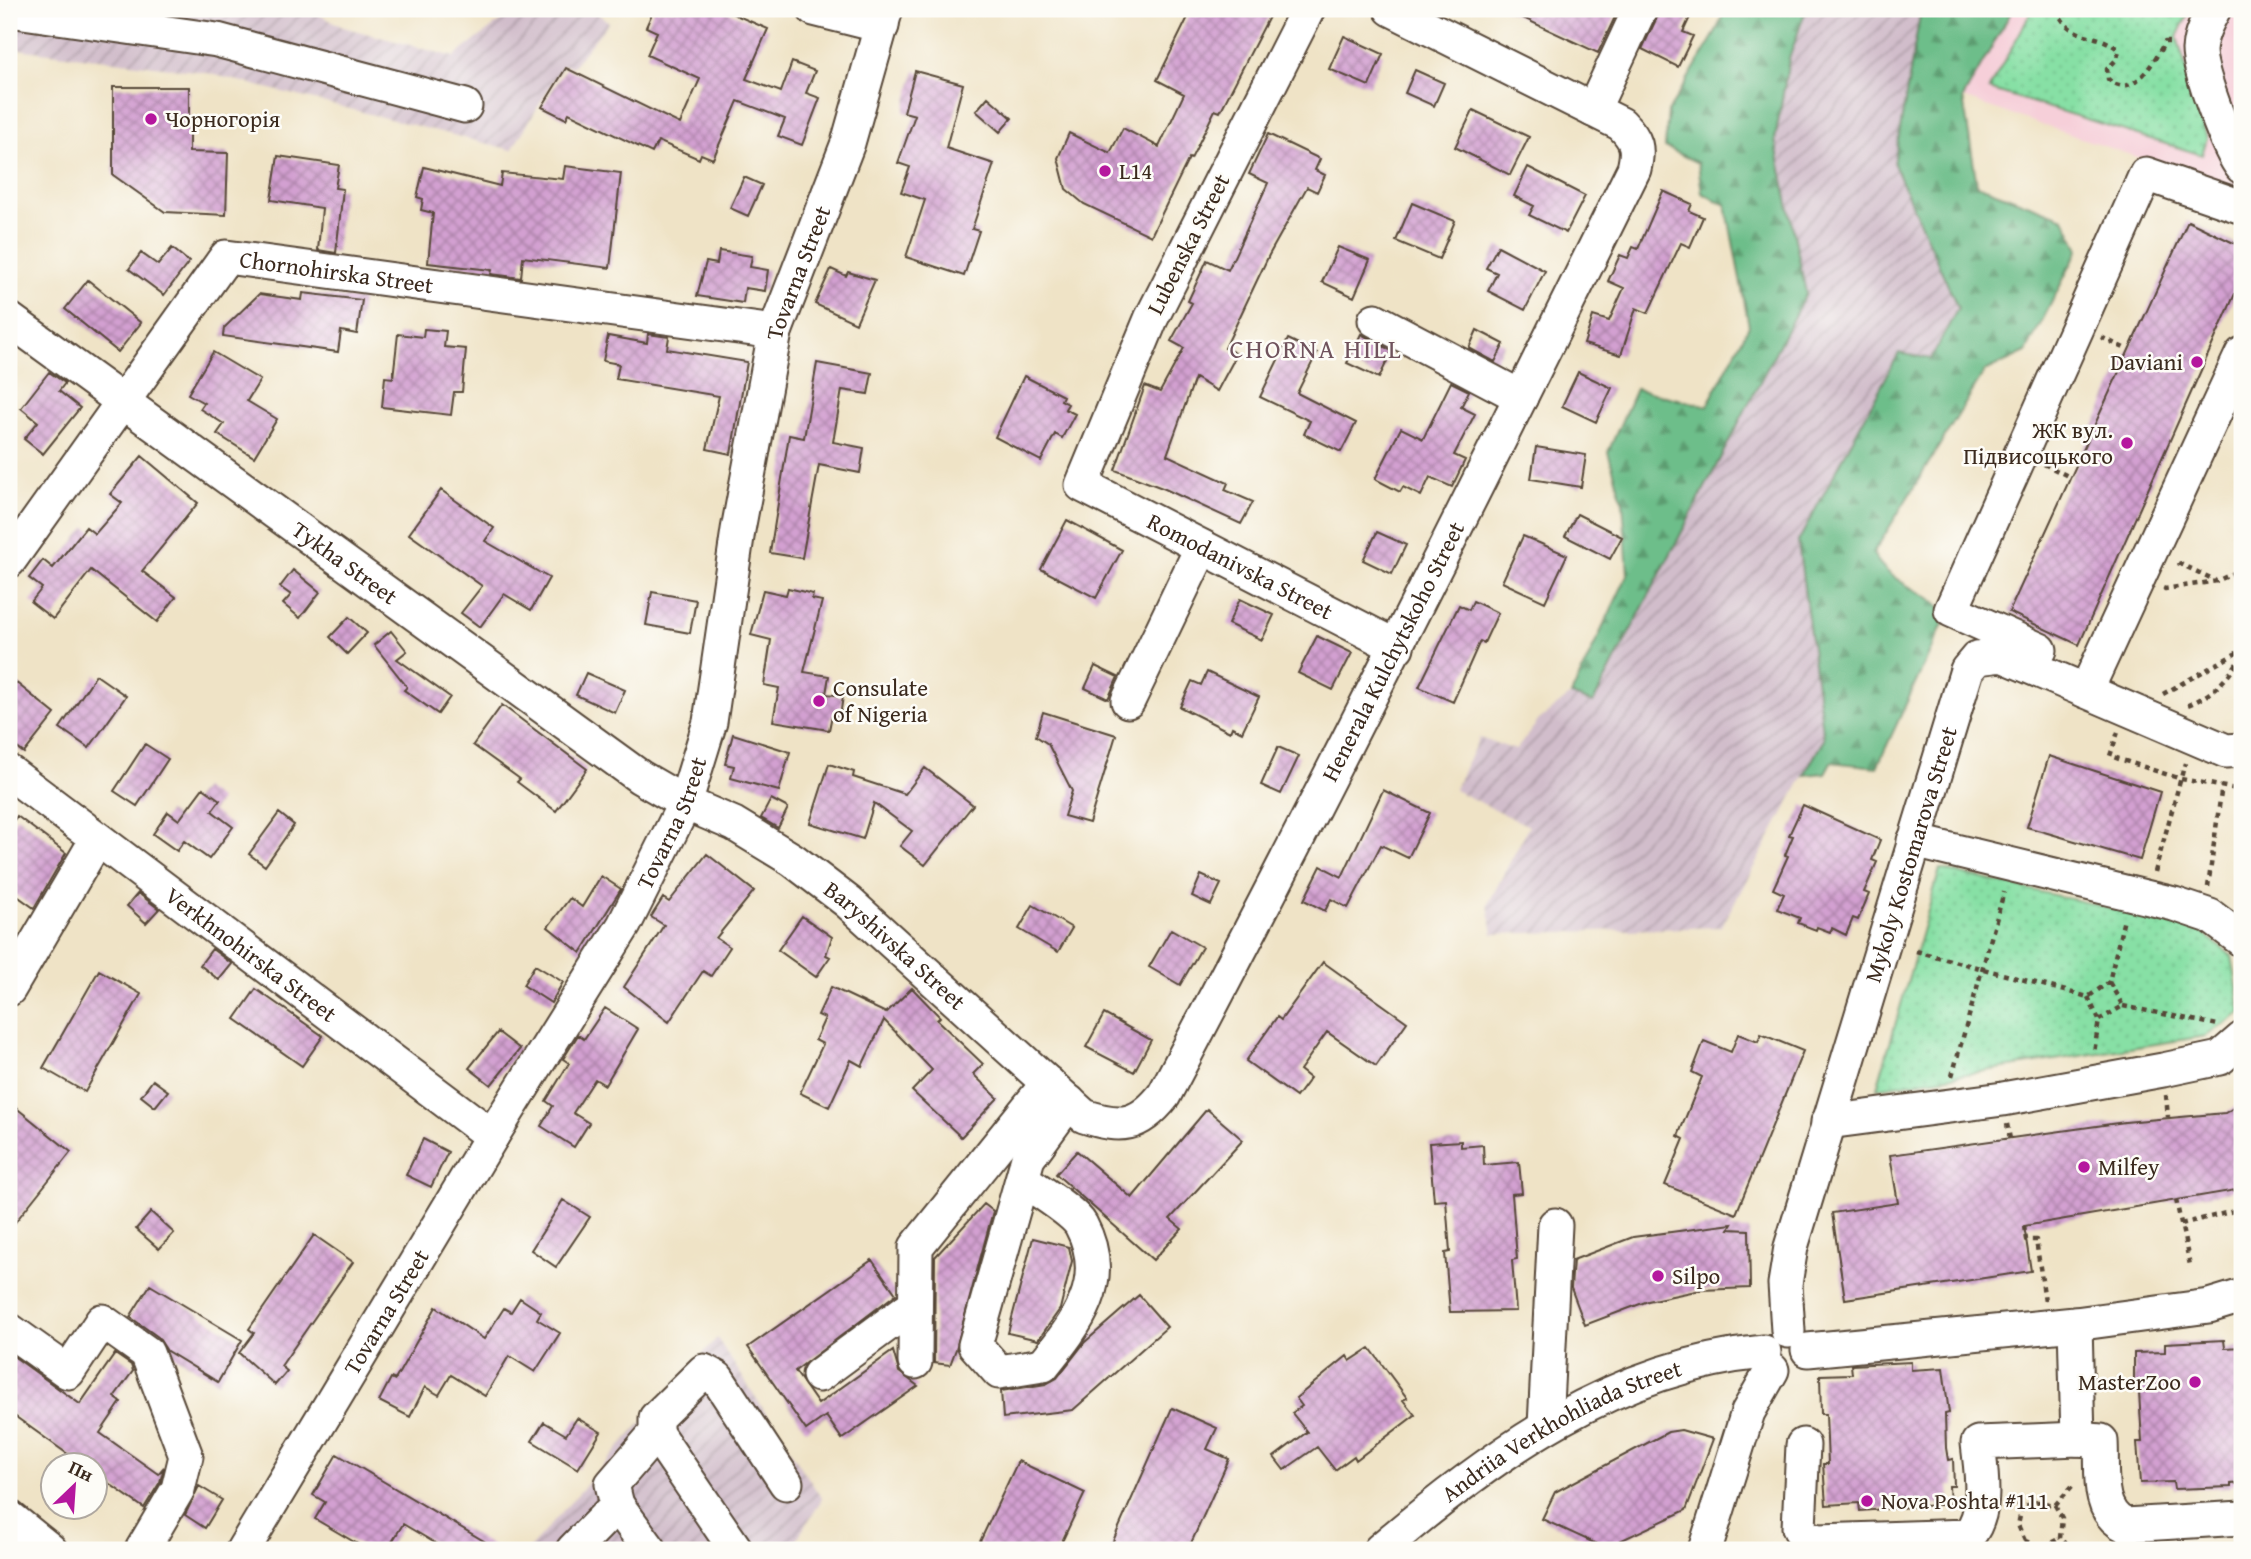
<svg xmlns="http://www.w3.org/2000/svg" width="2251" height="1559" font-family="'Gentium Book Plus',serif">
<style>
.built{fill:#f6cfd9}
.industrial{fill:url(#industrial-furrows)}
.forest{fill:url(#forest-firs);stroke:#547454;stroke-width:2}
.park{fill:url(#park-dots);stroke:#618562;stroke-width:2}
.building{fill:url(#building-cross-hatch)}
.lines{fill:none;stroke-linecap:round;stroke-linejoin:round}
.minor-casing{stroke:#564637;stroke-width:37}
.path{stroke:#564637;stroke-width:4.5;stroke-dasharray:5 5;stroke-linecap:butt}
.minor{stroke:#fff;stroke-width:33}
.poi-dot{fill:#b5179e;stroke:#fdfcf7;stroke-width:2.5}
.labels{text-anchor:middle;stroke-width:5;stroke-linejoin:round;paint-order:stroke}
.poi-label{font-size:23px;fill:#3b2a1e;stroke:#fdfcf7;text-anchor:start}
.street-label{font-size:23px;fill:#3b2a1e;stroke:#fdfcf7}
.quarter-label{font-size:26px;letter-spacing:2px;fill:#70535d;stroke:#fdfcf7}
</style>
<defs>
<pattern id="industrial-furrows" width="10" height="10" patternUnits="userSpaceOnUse" patternTransform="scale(1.75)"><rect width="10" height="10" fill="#d1bdcb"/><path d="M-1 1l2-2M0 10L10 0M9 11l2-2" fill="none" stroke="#ab9aa4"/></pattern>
<pattern id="forest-firs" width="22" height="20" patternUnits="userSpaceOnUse" patternTransform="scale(1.75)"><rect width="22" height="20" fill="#6dbe8a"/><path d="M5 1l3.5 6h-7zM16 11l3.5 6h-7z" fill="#5b9b70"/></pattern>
<pattern id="park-dots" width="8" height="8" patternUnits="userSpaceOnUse" patternTransform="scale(1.75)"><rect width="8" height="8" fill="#87e0a5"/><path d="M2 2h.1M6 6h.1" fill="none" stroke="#75c08e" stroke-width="1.8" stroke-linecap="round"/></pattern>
<pattern id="building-cross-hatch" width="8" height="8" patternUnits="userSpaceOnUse" patternTransform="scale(1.75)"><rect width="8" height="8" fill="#d3a0d1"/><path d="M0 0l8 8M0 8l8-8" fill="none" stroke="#ac83a9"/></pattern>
</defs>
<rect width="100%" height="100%" fill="#fdfcf7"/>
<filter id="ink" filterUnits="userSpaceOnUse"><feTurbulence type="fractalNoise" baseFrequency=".0143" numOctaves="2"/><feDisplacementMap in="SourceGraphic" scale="14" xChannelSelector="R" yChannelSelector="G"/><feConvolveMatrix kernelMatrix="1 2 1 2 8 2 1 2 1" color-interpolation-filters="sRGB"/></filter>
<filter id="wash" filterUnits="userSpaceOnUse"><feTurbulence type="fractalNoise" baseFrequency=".00686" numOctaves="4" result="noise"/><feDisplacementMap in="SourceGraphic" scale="28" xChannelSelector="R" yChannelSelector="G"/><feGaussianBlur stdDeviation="1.57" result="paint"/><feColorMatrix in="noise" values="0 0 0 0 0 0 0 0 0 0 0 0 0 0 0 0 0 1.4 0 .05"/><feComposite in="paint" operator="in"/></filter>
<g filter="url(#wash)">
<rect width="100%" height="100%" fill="#efe3c6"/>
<path class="built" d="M2013,9H2242V193L1963,98Z"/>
<path class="industrial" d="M9,9H308L343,27L454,57L516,9H601L598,14L609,22L572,67L563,65L512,150L203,72L9,48Z
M1806,9H1921L1894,164L1959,308L1931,359L1798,542L1824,739L1721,927L1493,934L1488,904L1529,826L1454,790L1479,738L1516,750L1539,720L1571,695L1592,703L1806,294L1775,140L1789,59Z
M717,1338L822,1499L790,1550H528Z"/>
<path class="forest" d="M1725,9H1806L1789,59L1775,140L1806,293L1593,703L1571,695L1628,574L1623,502L1608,452L1636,389L1707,406L1749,326L1726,205L1702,193L1698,163L1665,147L1668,112L1716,32Z
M1921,9H2013L1963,98L1977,185L2064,218L2079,249L2026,352L1985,371L1873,554C1895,590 1927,587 1947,615L1877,767L1831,762L1825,773L1804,775L1824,739L1798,542L1899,353L1931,359L1958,308L1894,164Z"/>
<path class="park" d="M2033,9H2190L2177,37L2207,138L2202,155L1989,89Z
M1940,869L2163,920L2201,932L2232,956L2241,1013L2206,1036L1877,1088Z"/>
<g id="blocks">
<path class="building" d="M654,9H722L768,29L746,79L781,92L792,62L815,71L806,93L820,98L802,145L778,136L785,119L738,101L713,159L701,154L699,159L658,141L652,153L569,113L566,119L542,107L566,68L680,124L700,79L647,55L657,32L646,27Z
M1192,9H1273L1220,112L1215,110L1191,159L1189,158L1151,236L1084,204L1066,189L1058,158L1069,133L1110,153L1123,128L1159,147L1184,94L1157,80Z
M1504,9H1597L1615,17L1598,53Z
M1661,9H1677L1691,15L1683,32L1693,36L1678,67L1642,49Z
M1344,36L1383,54L1369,86L1329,69Z
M1415,70L1444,83L1434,106L1405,93Z
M915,71L963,84L946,148L994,164L972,229L979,231L964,276L906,257L925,200L901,192L910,167L898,163L915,115L904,112Z
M113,87H189V152L228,153L226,215L165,212L113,175Z
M988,97L1012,118L1000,132L976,111Z
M1473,110L1529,137L1510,175L1455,147Z
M1268,134L1320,159L1315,170L1325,175L1317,192L1307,187L1269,255L1225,348L1237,354L1217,391L1195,378L1167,455L1228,483L1225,490L1253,502L1241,524L1165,489L1115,470L1145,386L1160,392L1184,348L1171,341L1192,303L1188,301L1207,260L1228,270L1268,183L1249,174Z
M278,156L339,165L335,188L343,189L336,253L318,250L322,208L271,200Z
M565,166L621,173L610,268L523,257L521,278L491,274L492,270L428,263L433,213L421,210L423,199L417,197L424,167L500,186L502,173L563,179Z
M1528,167L1585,196L1566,233L1529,215L1534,206L1514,196Z
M744,177L762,185L748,216L730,208Z
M1663,191L1692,204L1689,211L1703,217L1690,247L1681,243L1648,313L1636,308L1621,355L1584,344L1593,316L1609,321L1624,288L1608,281L1620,255L1628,258L1633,247L1638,249Z
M1412,203L1455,221L1439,259L1396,241Z
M2188,221L2242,247V278L2079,645L2009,612Z
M1498,246L1545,271L1525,310L1488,291L1497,273L1486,268Z
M1338,247L1370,260L1354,297L1322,282Z
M172,248L189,262L164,295L129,269L141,253L158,265Z
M719,251L752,256L750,267L768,270L765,291L745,288L743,303L697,296L706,262L717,264Z
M831,269L846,276L848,272L875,280L856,323L815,304Z
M88,280L141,323L118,352L65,309Z
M303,293L362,300L357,334L341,331L338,352L223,336L224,328L259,294L302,300Z
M424,329L446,331L444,347L466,349L462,392H454L451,415L382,407L385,377L393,378L398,334L423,337Z
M1477,330L1504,344L1495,362L1469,348Z
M648,334L669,337L667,349L747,362L731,454L707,449L719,396L616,379L619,364L603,361L608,336L647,343Z
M1361,334L1392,351L1379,378L1347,363Z
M1288,339L1317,353L1297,393L1356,423L1341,452L1304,434L1310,421L1260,397Z
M213,352L260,380L247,401L277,419L254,457L217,434L224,424L200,409L204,403L188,394Z
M817,363L872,373L868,394L842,390L833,442L864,448L860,473L819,465L802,558L770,553L789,435L804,438Z
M49,372L65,383L59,391L80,408L43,454L24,439L38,422L21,408Z
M1578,372L1612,388L1596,422L1562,406Z
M1024,376L1063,396L1061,400L1068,404L1065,409L1075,414L1062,438L1055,434L1041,461L995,437Z
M1451,382L1469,391L1461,407L1475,414L1454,455L1465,460L1452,487L1430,477L1421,496L1403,487L1400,492L1375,479L1401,428L1423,439Z
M1536,447L1586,455L1581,487L1531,479Z
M142,456L198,503L142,571L176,597L157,622L91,570L53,619L31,602L42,588L29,578L43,560L53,568L86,527L95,534L122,503L110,494Z
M441,490L494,528L485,541L549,578L531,610L504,594L480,627L461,613L482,586L409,534Z
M1577,514L1622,537L1610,559L1565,536Z
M1067,520L1122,550L1096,598L1041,569Z
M1377,532L1406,545L1392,574L1363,560Z
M1523,536L1567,555L1545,602L1502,582Z
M293,570L320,592L300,618L283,604L291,595L280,587Z
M788,588L813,594L812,599L822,601L804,672L829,676L826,694L843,696L840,717L832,715L829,730L773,721L779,688L764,685L771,640L751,635L763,590L786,595Z
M652,592L696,600L690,633L646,625Z
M1240,599L1274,615L1262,640L1228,624Z
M1473,601L1498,613L1484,643L1480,641L1453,702L1419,687L1459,605L1469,610Z
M349,617L367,633L347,654L330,637Z
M391,631L407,651L397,659L450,697L438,714L404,690L407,687L374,645Z
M1317,636L1352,653L1333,690L1298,673Z
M1095,666L1118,677L1108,699L1085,688Z
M1207,672L1259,697L1242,732L1232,727L1230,732L1180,707L1192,681L1201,685Z
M586,673L625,690L615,713L576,695Z
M96,675L126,696L89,748L60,728Z
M9,677L55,714L24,753L9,742Z
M502,705L587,769L556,811L517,782L520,779L473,745Z
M1043,712L1116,735L1089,823L1064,816L1072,791L1048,744L1036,736Z
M733,734L790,752L779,791L731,778L734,766L725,764Z
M145,744L168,759L137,806L114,791Z
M1278,747L1299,756L1281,794L1261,785Z
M2049,756L2160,792L2140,860L2027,827Z
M829,764L854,772L853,777L905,794L925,768L973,805L925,865L900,846L912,831L874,803L863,839L810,823Z
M203,788L220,800L212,811L233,827L209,859L184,841L177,851L153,834L168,812L179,820Z
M1383,790L1430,813L1408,858L1381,845L1348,908L1331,899L1325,911L1304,900L1321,866L1342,877Z
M771,799L788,808L778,828L761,818Z
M1803,805L1880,840L1872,860L1877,862L1864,892L1869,894L1858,920L1853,918L1846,935L1832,928L1830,932L1817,927L1816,930L1798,923L1800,918L1777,909L1784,894L1773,889L1788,856L1785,855L1793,836L1789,835Z
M279,813L294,825L265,866L249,854Z
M17,816L66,853L34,908L9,890V827Z
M707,854L754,891L716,938L730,947L711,976L703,971L669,1022L624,987L664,925L651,917L663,898L669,902Z
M1201,875L1221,884L1211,905L1192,896Z
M601,876L621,889L581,953L548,927L570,898L582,907Z
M138,893L159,909L146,923L127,906Z
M1033,905L1072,928L1058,952L1019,929Z
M802,916L832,937L826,955L830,957L816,977L778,950Z
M1171,929L1202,947L1180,985L1149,967Z
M212,949L232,964L219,980L200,965Z
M1323,962L1407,1022L1376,1066L1327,1032L1300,1070L1310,1078L1296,1097L1246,1061L1277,1017L1281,1020Z
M535,965L563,982L551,1003L523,985Z
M99,970L141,994L85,1092L43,1068Z
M831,987L886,1013L912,988L940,1017L937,1020L983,1064L973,1074L998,1098L961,1137L912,1091L932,1070L884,1020L862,1066L851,1060L829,1107L800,1093L823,1044L815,1040L825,1018L818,1015Z
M256,989L323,1036L302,1066L235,1019Z
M605,1008L638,1029L605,1085L595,1079L573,1113L589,1123L574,1147L541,1126L553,1106L546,1101L569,1063L563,1059L578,1035L584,1039Z
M1104,1014L1151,1040L1134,1072L1086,1047Z
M498,1032L520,1049L491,1085L469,1068Z
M1738,1034L1758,1042L1761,1034L1803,1051L1736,1214L1665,1185L1684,1139L1678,1136L1702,1077L1692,1072L1704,1041L1731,1052Z
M153,1080L168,1091L155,1107L141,1096Z
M9,1102L71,1152L9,1230Z
M2242,1103V1189L2024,1226L2031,1271L1845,1299L1832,1213L1898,1203L1890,1155L2125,1122L2225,1113Z
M1207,1109L1243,1140L1170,1219L1182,1229L1153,1260L1056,1174L1077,1151L1132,1198Z
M423,1139L448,1152L431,1187L406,1175Z
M1461,1141V1147L1483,1145L1484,1165L1519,1162L1522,1193L1512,1194L1517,1259L1512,1260L1516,1311L1450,1312L1445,1253L1450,1252L1446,1200L1434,1201L1429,1143Z
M563,1200L590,1217L556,1267L531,1250Z
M984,1204L993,1211L956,1349L950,1365L934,1363L935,1257Z
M151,1212L174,1233L159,1249L136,1229Z
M1732,1224L1729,1229L1749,1230L1750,1288L1701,1290L1648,1301L1585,1325L1571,1288L1573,1260L1633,1237Z
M314,1235L353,1262L281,1366L287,1371L275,1385L239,1353L254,1333L249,1329Z
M1033,1238L1069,1247L1072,1261L1060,1309L1038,1340L1008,1333Z
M872,1260L896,1294L795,1371L818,1404L893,1351L899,1372L918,1386L842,1439L826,1416L806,1430L748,1347Z
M150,1285L242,1340L218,1382L167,1351L158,1337L130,1317Z
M1139,1295L1167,1327L1073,1410L1003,1418L1001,1391L1046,1384L1057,1378L1085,1342Z
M520,1298L541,1312L537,1319L560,1333L535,1372L509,1356L485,1396L451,1375L439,1395L425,1387L410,1417L379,1401L391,1378L395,1380L436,1307L484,1339L504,1308L511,1312Z
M2224,1340L2225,1348L2242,1347V1483L2231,1484V1487L2174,1489L2173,1482L2140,1483L2137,1442H2142L2139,1392H2134V1353L2165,1352V1343Z
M1370,1348L1407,1398L1403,1400L1415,1415L1356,1460L1354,1456L1335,1470L1317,1447L1284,1470L1274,1457L1307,1432L1292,1413L1302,1406L1296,1398L1347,1356L1350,1361Z
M9,1353L80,1404L115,1354L131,1365L133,1371L114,1397L121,1402L100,1433L158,1474L164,1467L160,1482L144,1508L94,1473V1465H83L9,1412Z
M1911,1362V1370L1943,1368L1949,1413L1945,1414L1946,1448L1948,1460L1953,1459L1954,1486H1949L1950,1504L1860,1511L1859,1503L1826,1505L1823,1464H1828L1826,1414H1821L1820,1375L1852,1374L1851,1365Z
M1172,1408L1217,1428L1207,1449L1229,1459L1188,1550H1109Z
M577,1418L601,1432L578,1469L532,1441L544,1422L566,1435Z
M1681,1430L1713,1439L1686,1510L1605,1548L1542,1519L1555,1492L1668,1432Z
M337,1454L499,1550H447L403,1524L387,1550H368L315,1519L325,1502L313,1495Z
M1018,1461L1085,1493L1058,1550H976Z
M199,1486L222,1500L205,1528L185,1515Z"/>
</g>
</g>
<g filter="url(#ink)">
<use href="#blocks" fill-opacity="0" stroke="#564637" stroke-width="2"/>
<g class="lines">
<g class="minor-casing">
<g id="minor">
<path d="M814,9L882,26"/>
<path id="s1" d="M1308,9L1151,319L1082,485L1397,647"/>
<path d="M2214,9C2207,22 2200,35 2199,50C2199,71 2228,150 2242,167"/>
<path d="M9,10L217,40L465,106"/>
<path d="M1593,110L1640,9"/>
<path id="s2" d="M9,319L640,777L685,803L734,824L793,860L848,902L1084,1116C1121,1128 1139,1127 1164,1095C1326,789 1480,480 1634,169C1639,148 1637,140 1621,124L1391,9"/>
<path d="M1375,320L1521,397"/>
<path id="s3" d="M9,561L226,257L775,332"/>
<path d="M2040,650L1951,610L2146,174L2242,207"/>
<path d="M2086,691L2242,354"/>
<path d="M1128,701L1202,547"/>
<path id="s4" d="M9,772L492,1136"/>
<path d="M1914,841L2174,904L2210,916L2242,940"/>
<path d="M9,989L97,839"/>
<path d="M1828,1122L2003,1099L2163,1070L2220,1058L2242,1039"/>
<path d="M1022,1179C1036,1189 1074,1212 1081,1225C1111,1281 1077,1323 1043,1365L999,1372L975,1345L1028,1158L1069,1102"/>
<path d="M2075,1324L2078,1439"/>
<path d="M9,1330L68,1372L102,1321L147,1353L186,1456L178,1489L142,1550"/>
<path id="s5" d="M1788,1331L1785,1284L1791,1247L1967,670L1977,658L2002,655L2226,751L2242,750"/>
<path d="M1808,1350L2075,1324L2209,1306L2242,1296"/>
<path d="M915,1362L916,1247L1048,1083"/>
<path d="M819,1375L915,1304"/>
<path d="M1545,1426L1555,1225"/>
<path d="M656,1433L736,1550"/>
<path d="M1803,1445L1799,1528L1805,1537L1819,1541L1968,1536C1989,1512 1981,1473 1978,1443L2078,1439L2101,1441C2103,1469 2095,1511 2125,1525L2242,1518"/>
<path d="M617,1505L650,1550"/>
<path d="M9,1517L50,1550"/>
<path id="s6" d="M243,1550L492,1136L624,925L685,803L710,722L738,530L775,332L848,143L886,9"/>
<path d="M573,1550L617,1505L612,1484L656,1433V1418L704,1371L717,1378L786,1483"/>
<path id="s7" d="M1380,1550C1491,1455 1613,1366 1764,1352"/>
<path d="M1705,1550L1748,1412L1772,1370"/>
</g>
</g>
<path class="path" d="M2056,9C2072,44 2094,29 2119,50L2117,59L2107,69L2108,79C2134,101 2153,62 2165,42H2172
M2101,337L2128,350
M2044,464L2070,477
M2178,563L2215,580
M2234,573L2242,587
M2166,587L2165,589L2217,581L2242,569
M2163,694L2242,650
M2188,705C2214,694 2228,679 2242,655
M2118,732L2110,756L2181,779L2242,790
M2155,872L2185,763
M2208,887L2222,785
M1916,951L2088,997L2109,982L2124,919
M2088,997L2099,1020L2094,1053
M2123,1006L2218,1025
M2099,1020L2123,1006L2109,982
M1952,1076L2004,892
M2166,1095L2168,1117
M2007,1124L2010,1139
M2176,1200L2190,1265
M2181,1224L2242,1209
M2024,1226L2026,1240H2036L2045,1301
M2010,1497L2022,1507L2038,1502L2055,1505L2075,1483
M2055,1505L2062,1518L2060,1538L2074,1550
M2022,1507L2018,1525L2025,1541
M2019,1550L2025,1541L2043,1547L2060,1538"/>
<use href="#minor" class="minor"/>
</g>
</g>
<g class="poi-dot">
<circle cx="151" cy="119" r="7"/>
<circle cx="1105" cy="171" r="7"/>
<circle cx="2197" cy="362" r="7"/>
<circle cx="2127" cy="443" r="7"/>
<circle cx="819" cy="701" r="7"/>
<circle cx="2084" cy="1167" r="7"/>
<circle cx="1658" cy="1276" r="7"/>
<circle cx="2195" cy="1382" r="7"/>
<circle cx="1867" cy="1501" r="7"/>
</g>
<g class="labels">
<g class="poi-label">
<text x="165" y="127">Чорногорія</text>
<text x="1119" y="179">L14</text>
<text x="2183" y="370" text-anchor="end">Daviani</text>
<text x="2113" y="438" text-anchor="end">ЖК вул.<tspan x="2113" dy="26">Підвисоцького</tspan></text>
<text x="833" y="696">Consulate<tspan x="833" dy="26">of Nigeria</tspan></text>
<text x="2098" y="1175">Milfey</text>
<text x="1672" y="1284">Silpo</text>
<text x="2181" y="1390" text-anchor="end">MasterZoo</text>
<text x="1881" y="1509">Nova Poshta #111</text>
</g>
<g class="street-label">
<text transform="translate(1188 244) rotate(-63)" y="8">Lubenska Street</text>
<text dy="8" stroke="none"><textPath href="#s3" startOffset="485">Chornohirska Street</textPath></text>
<text dy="8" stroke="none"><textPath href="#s6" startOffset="1412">Tovarna Street</textPath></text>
<text dy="8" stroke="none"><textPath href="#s2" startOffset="415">Tykha Street</textPath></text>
<text dy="8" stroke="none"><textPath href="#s1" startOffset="705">Romodanivska Street</textPath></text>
<text dy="8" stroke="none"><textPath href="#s2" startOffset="1932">Henerala Kulchytskoho Street</textPath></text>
<text dy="8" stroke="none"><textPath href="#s6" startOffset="845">Tovarna Street</textPath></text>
<text dy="8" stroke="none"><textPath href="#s5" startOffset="495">Mykoly Kostomarova Street</textPath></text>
<text dy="8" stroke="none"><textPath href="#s2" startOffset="1087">Baryshivska Street</textPath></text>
<text dy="8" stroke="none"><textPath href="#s4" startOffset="303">Verkhnohirska Street</textPath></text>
<text dy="8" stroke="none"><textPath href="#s6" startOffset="278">Tovarna Street</textPath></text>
<text dy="8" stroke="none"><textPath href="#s7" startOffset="219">Andriia Verkhohliada Street</textPath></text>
</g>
<g class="quarter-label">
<text x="1316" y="358">CHORNA HILL</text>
</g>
</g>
<rect width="2251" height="1559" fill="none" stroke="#fdfcf7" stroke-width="35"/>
<g transform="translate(74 1486) rotate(25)"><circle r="33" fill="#fdfcf7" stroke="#afa8a0" stroke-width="2"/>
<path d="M0-5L12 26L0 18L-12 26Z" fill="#b5179e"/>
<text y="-10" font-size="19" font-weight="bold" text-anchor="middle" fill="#3b2a1e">Пн</text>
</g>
</svg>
